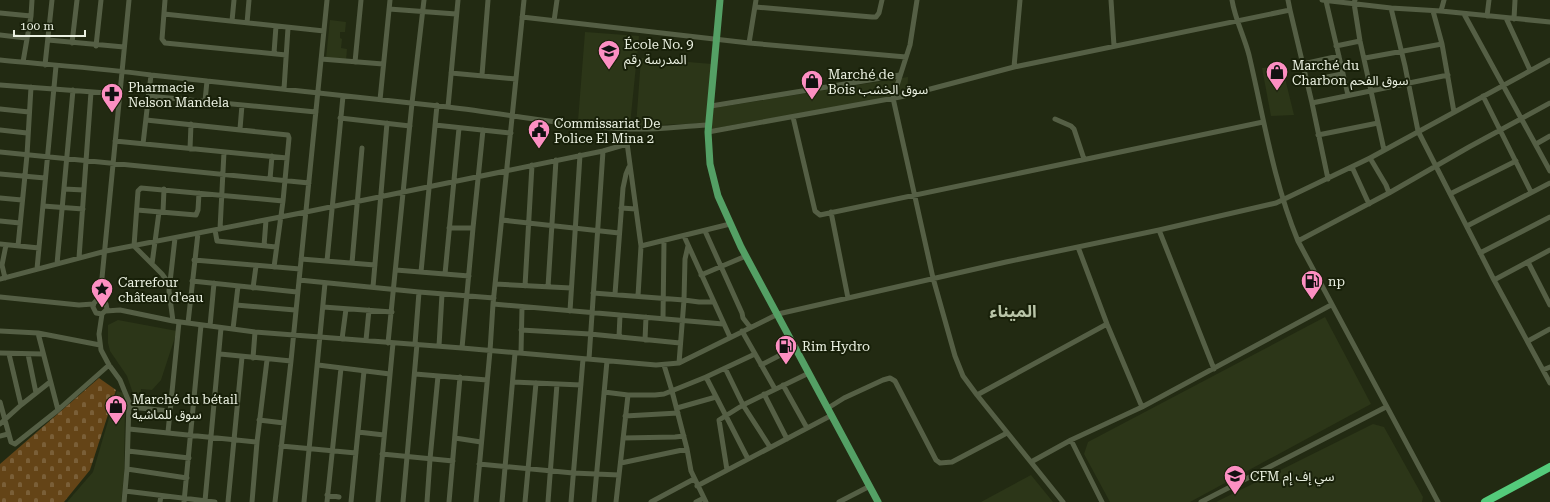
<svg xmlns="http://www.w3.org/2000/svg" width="1550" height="502" font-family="'Roboto Serif','Noto Sans Arabic',serif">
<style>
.built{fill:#2c3618}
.cemetery{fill:url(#cemetery-stones)}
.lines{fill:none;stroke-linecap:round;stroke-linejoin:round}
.minor{stroke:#555f45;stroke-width:5}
.major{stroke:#54a065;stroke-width:7}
.highway{stroke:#54cb7b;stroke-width:8}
.labels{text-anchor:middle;stroke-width:4;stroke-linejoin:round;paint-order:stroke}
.poi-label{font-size:13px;fill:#ebf1e2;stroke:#182009;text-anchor:start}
.district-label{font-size:17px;font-weight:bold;fill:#b9c5a8;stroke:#182009}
</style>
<defs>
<pattern id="cemetery-stones" width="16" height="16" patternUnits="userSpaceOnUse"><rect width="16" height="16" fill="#644417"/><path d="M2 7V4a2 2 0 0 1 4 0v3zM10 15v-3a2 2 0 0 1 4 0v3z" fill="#7a5f38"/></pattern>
</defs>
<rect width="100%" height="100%" fill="#222a12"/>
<path class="built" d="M330,20L346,22L345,32H340V38L342,39L341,48L347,49L346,60L326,58Z
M585,32L639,36L630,125L578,121Z
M641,58L712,64L706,123L636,126Z
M1282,66L1294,115L1271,116L1262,68Z
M908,77L907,94L711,129L713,108Z
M1325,317L1371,404L1190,502H1110L1084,454L1088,442Z
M118,320L177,331L161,380L152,390L141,389L140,404L137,405L127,376L110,351L108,343V325Z
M117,391L123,393L125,404L124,476L121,502H67L93,472Z
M1373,424L1384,427L1423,497L1422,502H1216Z
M1031,475L1053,502H981Z"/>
<path class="cemetery" d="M99,378L116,390L90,470L64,502H0V464Z"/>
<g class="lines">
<path class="minor" d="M165,0L162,39L165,43L286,55
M917,0L910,45L893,98L933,278L955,356L963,376L977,395L1063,502
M1111,0L1114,46
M1232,0C1235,19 1244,36 1249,55C1264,119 1273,180 1298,241L1438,502
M1322,0L1391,8L1441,11L1550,22
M1355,0L1354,3L1360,41L1384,150
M1326,1L1348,95
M755,7L872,17H876L879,13L882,0
M1391,8L1405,66L1418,131L1494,280L1550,383
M389,9L456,14
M1290,10L1312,103L1328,179
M1433,11L1442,44L1454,112
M1441,11L1444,0
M0,13L31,16
M164,14L324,31
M1464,14L1550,171
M1487,16L1489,0
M522,17L749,43L906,57
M1506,18L1530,70
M1514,19L1515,0
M232,21L234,0
M554,21L557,0
M247,23L249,0
M0,35L26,38
M48,40L124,47
M72,43L77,0
M749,43L756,0
M96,46L101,0
M1336,46L1360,41
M274,53L276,26
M1365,58L1442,44
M321,59L383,64
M0,60C50,65 101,68 151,75L448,107C509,114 570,127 632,129C657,130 683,126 708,125
M23,62L31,16L32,0
M355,62L361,0
M1303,64L1339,56
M45,65L52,0
M1014,67L1020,0
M451,73L516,79
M482,75L488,0
M1307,81L1342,74
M0,85L120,94
M284,89L288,28
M148,96L316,112
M1483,96L1531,192
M380,100L390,0
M205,101L207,81
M1312,103L1448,75
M711,106L900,75
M448,107L458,0
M0,109L29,112
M793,117L815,211L820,215L1263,122
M340,118L410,126
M1055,119L1071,126L1074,129L1084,159
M146,120L288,135L289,138L283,201L274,267
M435,125L511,133
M625,128L641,246L638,296
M240,129L242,105
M0,130L27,133
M708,132L900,97L1014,67L1290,10L1288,0
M1318,135L1378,123
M115,141L287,158
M143,144L151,75
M1536,144L1550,136
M190,149L191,124
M0,152L309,183
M1370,158L1386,185L1389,193
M1352,167L1369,204
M0,174L45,178
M270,179L272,156
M64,189L84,190
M1450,194L1516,161
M0,198L22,200
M43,206L83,209
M621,208L636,209
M137,210L196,215L198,210L199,193
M163,212L164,189
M831,212L848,298
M502,220L619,233
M0,221L20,223
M1467,226L1550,183
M449,228H473
M220,229L224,152
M215,230L217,241L276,247
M1159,230L1214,369
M705,231L742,313L743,318L750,327
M684,236L730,337
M1298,241L1389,193L1469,147L1550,103
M0,244L39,248
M18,246L27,155L31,87
M264,246L266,220
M641,246L730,224
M1078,247L1107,324L1142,407
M1480,253L1550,217
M79,258L91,92
M301,259L375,265
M194,260L300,269
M327,261L343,96
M1528,262L1550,305
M352,263L362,148
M57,264L73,90
M152,264L159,212
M37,269L56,66
M396,270L469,276
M421,272L437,105
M445,274L459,128
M701,275L746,256
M5,278L2,265L6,245
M0,279L106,251L306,212L603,151L627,144
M299,280L419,292L494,298
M1494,280L1550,250
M192,281L297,292
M495,284L571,288
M170,285L162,274L134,246L138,191L141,188L283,201
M525,286L532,165
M373,287L387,123
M548,287L556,160
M253,288L256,266
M593,293L684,300L699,302H713
M615,294L623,188L626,174L629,167
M0,297L79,305L93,304
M97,300H103L106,304L107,309L102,314L96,313L93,307L94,303L97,300L101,288L129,0
M493,304L723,324
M236,305L295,310
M323,307L392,312
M106,311L120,310L173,321L255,332L462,348L656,365L679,363L778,314L1006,262L1159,230L1276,203L1370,158L1550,60
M570,311L580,155
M102,314L99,334L101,350L109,365L120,380L129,402L127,469L124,502
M663,319L664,241
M173,321L169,291L175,238
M188,323L198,233
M210,326L214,283
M233,329L238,286
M521,330L590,334L680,343
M0,331L38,333L100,345
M742,331L775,389
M38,333L58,410
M619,337L620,315
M342,339L346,309
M366,340L369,310
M645,340L646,317
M1528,341L1550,329
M388,343L412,103L424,0
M415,344L419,292
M439,346L442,294
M462,348L473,228L483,130
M0,353L43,354
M521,353L522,307
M9,354L21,405L50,382
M28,354L36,393
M220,354L291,361
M253,358L255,332
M589,359L603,151
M679,363L684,300L685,259L688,246
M318,365L390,374
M664,365L672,391L687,449L691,471L706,502
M761,365L796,347
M725,368L743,405L770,447
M1543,370L1550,367
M415,374L487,380
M706,377L748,459
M513,382L581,385
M783,385L807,428
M604,392L628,395H655L664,394L706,377L755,354
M764,394L787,439
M977,395L1107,324
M0,402L11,442L15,444L58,410L109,365
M129,407L170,411
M677,408L716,397
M828,408L844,398L883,380L890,378L895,381L936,460L940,463L952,462L1007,433
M625,416L678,413
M259,420L284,423
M0,424L21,405
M129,429L257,442
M168,432L179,322
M358,432L384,435
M0,436L8,434
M455,438L481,442
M623,438L675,437L684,436
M1071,440L1102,502
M281,446L356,453
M128,451L189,458
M382,454L453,461
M1031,462L1071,440L1142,407L1331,305
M621,463L687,449
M479,464L573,473L619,475
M127,469L187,478
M727,470L719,420L743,405L809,373
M697,486L832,415
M125,491L215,502
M327,495L339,497
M205,501L221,328
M160,502L161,496
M184,502L201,325
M228,502L242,357
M252,502L257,442L267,360
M275,502L291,361L327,0
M304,502L325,283
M327,502L341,368
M351,502L364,371
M378,502L393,343
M403,502L417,344
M427,502L430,459L438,376
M449,502L460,377
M476,502L490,351L493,304L524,0
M502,502L515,353
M525,502L536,383
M548,502L557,384
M571,502L583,359
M594,502L607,361
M616,502L628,395
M651,502L694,479
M696,502L704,498
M839,502L870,486
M1201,502L1386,407"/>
<path class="major" d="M720,0L708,132L710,164L718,196L741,247L878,502"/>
<path class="highway" d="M1485,502L1550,467"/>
</g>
<defs>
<g id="school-pin" transform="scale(1.15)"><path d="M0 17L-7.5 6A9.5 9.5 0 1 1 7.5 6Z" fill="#fc8fc2" stroke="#182009"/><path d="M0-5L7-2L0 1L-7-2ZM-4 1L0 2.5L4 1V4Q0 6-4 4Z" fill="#111"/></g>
<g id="shop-pin" transform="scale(1.15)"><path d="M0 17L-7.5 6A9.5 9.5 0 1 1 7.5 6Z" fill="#fc8fc2" stroke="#182009"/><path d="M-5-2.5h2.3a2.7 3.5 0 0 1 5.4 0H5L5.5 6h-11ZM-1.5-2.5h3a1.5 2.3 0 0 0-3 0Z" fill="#111"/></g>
<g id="pharmacy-pin" transform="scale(1.15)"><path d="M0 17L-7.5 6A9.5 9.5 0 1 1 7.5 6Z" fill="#fc8fc2" stroke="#182009"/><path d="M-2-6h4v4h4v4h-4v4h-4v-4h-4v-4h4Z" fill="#111"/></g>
<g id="civic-pin" transform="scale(1.15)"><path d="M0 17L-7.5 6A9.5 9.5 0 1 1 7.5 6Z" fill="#fc8fc2" stroke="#182009"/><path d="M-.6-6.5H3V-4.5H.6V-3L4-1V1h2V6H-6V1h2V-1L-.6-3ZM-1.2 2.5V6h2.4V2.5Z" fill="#111"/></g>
<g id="fuel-pin" transform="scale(1.15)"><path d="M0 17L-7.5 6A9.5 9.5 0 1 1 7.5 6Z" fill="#fc8fc2" stroke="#182009"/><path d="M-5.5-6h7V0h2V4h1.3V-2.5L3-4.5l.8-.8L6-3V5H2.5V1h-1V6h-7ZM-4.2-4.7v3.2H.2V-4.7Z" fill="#111"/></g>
<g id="sight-pin" transform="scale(1.15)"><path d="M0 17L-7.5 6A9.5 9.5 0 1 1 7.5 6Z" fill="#fc8fc2" stroke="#182009"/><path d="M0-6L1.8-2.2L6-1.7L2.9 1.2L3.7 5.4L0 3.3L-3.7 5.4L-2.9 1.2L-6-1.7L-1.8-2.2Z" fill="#111"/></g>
<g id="university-pin" transform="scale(1.15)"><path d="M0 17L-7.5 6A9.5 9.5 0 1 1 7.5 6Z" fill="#fc8fc2" stroke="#182009"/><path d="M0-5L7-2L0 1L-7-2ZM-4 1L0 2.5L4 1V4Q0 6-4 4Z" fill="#111"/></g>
</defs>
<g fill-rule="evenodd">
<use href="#school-pin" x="609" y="51"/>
<use href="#shop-pin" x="1277" y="72"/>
<use href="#shop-pin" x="812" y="81"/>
<use href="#pharmacy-pin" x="112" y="94"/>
<use href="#civic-pin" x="539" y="130"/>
<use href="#fuel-pin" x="1312" y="281"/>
<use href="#sight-pin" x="102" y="289"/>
<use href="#fuel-pin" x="786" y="346"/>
<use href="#shop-pin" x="116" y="406"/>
<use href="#university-pin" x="1235" y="476"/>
</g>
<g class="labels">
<g class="poi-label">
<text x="624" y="49">École No. 9<tspan x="624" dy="15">المدرسة رقم</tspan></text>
<text x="1292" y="70">Marché du<tspan x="1292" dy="15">Charbon سوق الفحم</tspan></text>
<text x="828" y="79">Marché de<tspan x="828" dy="15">Bois سوق الخشب</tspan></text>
<text x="128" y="92">Pharmacie<tspan x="128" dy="15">Nelson Mandela</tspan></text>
<text x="554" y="128">Commissariat De<tspan x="554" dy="15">Police El Mina 2</tspan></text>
<text x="1328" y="286">np</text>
<text x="118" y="287">Carrefour<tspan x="118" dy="15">château d'eau</tspan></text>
<text x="802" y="351">Rim Hydro</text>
<text x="132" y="404">Marché du bétail<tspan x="132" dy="15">سوق للماشية</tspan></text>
<text x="1250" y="481">CFM سي إف إم</text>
</g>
<g class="district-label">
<text x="1013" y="317">الميناء</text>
</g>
</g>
<path d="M14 30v6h71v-6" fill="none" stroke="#ebf1e2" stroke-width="2"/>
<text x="20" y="30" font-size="12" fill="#ebf1e2" stroke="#182009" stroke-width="3" paint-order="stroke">100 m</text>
</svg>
